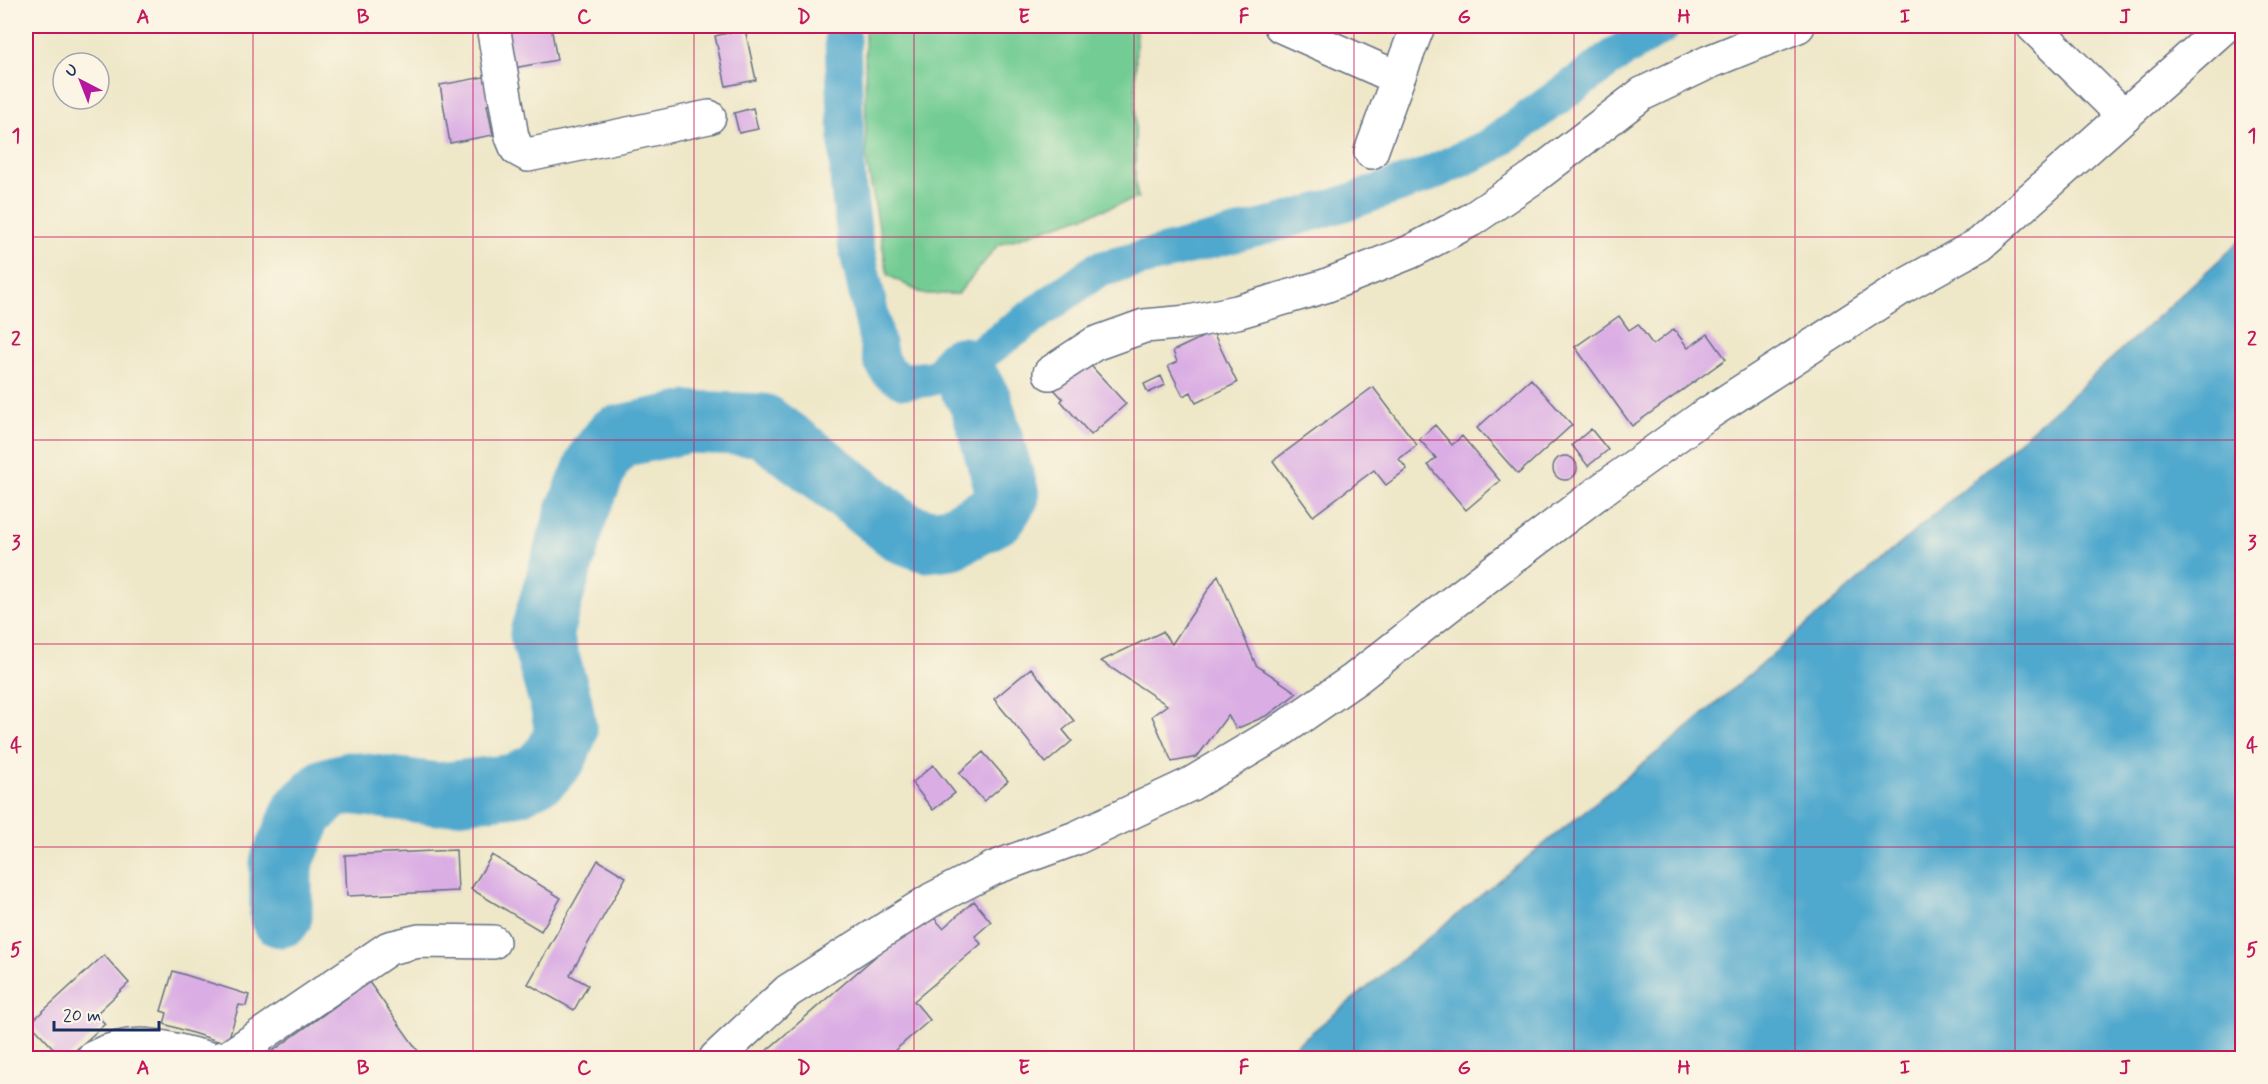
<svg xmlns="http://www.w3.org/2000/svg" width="2268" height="1084" font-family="Mynerve,sans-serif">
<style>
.green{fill:#72cc93;stroke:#467e78;stroke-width:1.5}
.water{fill:#50a8cd;stroke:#366c96;stroke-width:1.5}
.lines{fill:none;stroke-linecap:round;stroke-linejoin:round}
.canal{stroke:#50a8cd;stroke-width:36}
.river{stroke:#50a8cd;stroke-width:63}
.building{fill:#daade4}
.minor-casing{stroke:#656f83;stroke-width:36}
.highway-casing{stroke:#656f83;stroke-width:36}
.minor{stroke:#fff;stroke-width:33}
.highway{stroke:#fff;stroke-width:33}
.grid{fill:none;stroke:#c2185b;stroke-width:1.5;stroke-opacity:0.55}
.neatline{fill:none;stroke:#c2185b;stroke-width:2}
.grid-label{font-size:20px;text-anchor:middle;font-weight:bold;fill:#c2185b}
</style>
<rect width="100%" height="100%" fill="#fcf5e5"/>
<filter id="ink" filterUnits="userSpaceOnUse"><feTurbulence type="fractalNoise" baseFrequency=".0167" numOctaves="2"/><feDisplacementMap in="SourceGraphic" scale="12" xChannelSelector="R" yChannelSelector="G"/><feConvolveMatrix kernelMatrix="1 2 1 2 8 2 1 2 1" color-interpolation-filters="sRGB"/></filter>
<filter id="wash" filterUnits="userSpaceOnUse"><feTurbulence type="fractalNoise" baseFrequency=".008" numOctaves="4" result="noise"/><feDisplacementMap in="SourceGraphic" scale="24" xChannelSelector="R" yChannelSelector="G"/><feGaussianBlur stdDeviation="1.35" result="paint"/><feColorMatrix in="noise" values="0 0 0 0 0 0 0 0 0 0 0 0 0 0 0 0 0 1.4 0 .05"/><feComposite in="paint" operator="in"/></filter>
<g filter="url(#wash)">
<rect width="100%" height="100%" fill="#eee7c8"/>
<path class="green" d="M865,26H1136L1135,180L1138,198L998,245L958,294H923L888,275L866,158Z"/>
<path class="water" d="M2242,239V1058H1280L1691,725L2072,395Z"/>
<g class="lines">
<path class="canal" d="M842,26L848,185L855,241L881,360L888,372L904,381L928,379L961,368L1097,270L1272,225L1346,203L1425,176L1490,146L1620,52L1663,26"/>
<path class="river" d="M281,916V863L304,811L328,789L350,783L438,794L515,785L541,772L557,754L566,732L561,703L541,634L577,512L599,459L616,437L688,422L762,425L822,469L902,532L927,541L951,538L996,514L1008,495L981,403L961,368"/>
</g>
<g id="blocks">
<path class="building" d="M501,26H551L557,60L508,69Z
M745,29L756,80L726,86L715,36Z
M489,76L494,104L487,105L493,135L450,143L440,85Z
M753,108L758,129L739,133L734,113Z
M1619,316L1629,330L1638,324L1653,345L1674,329L1688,348L1708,334L1726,359L1632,426L1575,347Z
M1213,332L1237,383L1196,403L1191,392L1183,396L1168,366L1177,362L1173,351Z
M1083,357L1126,404L1091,435L1061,401L1063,399L1051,386Z
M1161,376L1165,385L1148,393L1144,384Z
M1531,379L1572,425L1518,474L1477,428Z
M1373,387L1417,445L1399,459L1407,469L1386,485L1374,470L1313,516L1273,461Z
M1435,425L1452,445L1462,436L1500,481L1466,510L1428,465L1436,458L1419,439Z
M1591,429L1608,450L1588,466L1572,445Z
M1553 468a12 12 0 1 1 24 0a12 12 0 1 1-24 0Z
M1218,575L1256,665L1297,693L1268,715L1236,729L1228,715L1197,757L1172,762L1152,716L1167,705L1101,661L1162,632L1172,644Z
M1031,668L1074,721L1063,730L1072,741L1046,763L994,699Z
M983,752L1008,781L984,801L959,773Z
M933,765L955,793L933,810L912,783Z
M456,850L458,891L347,896L345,855Z
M492,855L561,898L541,931L471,889Z
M598,860L626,877L570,975L588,985L574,1010L528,984Z
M974,901L991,922L975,936L981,944L914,1001L930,1020L886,1058H758L928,911L943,928Z
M104,955L129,983L96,1014L105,1024L67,1058H51L47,1055L54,1049L30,1023Z
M173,971L249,995L246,1006L239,1005L227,1044L164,1024L167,1013L161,1011Z
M369,982L423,1058H269L267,1055Z"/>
</g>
</g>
<g filter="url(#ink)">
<use href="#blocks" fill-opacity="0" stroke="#656f83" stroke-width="1.5"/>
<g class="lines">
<g class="minor-casing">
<path id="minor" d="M493,26L512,137L517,149L528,155L709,117
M1281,26L1398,78L1418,26
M2033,26L2124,116
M1371,152L1398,78
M1050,373L1094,344L1144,326L1189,322L1237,312L1325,286L1410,252L1471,220L1534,177L1642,94L1709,62L1798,26
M93,1058C135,1035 164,1048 207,1058
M222,1058H227L248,1044L389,948L419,941L493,942"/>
</g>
<g class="highway-casing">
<path id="highway" d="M716,1058L788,991L933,899L994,868L1076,838L1191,784L1280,731L1355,679L1448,606L1607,486L1704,416L1906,285L1980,244L2225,26"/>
</g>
<use href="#minor" class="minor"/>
<use href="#highway" class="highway"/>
</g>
</g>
<path class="grid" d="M253,26V1058M473,26V1058M694,26V1058M914,26V1058M1134,26V1058M1354,26V1058M1574,26V1058M1795,26V1058M2015,26V1058M26,237H2242M26,440H2242M26,644H2242M26,847H2242"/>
<rect width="2268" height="1084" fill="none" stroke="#fcf5e5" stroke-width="66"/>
<g transform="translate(81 81) rotate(318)"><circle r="28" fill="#fcf5e5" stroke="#a2a6af" stroke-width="1.5"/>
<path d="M0-4.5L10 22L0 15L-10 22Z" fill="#b5179e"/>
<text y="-9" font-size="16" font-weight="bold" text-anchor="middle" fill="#1b2f5e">U</text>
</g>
<path d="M54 1021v9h105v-9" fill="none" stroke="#1b2f5e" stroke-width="3"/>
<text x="63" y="1021" font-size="18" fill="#1b2f5e" stroke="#fcf5e5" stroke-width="4.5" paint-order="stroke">20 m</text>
<rect x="33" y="33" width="2202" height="1018" class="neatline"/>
<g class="grid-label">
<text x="143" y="23">A</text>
<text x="363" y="23">B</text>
<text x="584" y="23">C</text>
<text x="804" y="23">D</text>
<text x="1024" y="23">E</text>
<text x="1244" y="23">F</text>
<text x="1464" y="23">G</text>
<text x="1684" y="23">H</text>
<text x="1905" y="23">I</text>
<text x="2125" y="23">J</text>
<text x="16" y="142">1</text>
<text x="2252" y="142">1</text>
<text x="16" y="345">2</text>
<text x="2252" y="345">2</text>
<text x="16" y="549">3</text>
<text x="2252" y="549">3</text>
<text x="16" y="752">4</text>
<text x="2252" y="752">4</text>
<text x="16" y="956">5</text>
<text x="2252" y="956">5</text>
<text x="143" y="1074">A</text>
<text x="363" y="1074">B</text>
<text x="584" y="1074">C</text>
<text x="804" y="1074">D</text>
<text x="1024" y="1074">E</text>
<text x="1244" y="1074">F</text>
<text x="1464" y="1074">G</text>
<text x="1684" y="1074">H</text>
<text x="1905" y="1074">I</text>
<text x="2125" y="1074">J</text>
</g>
</svg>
